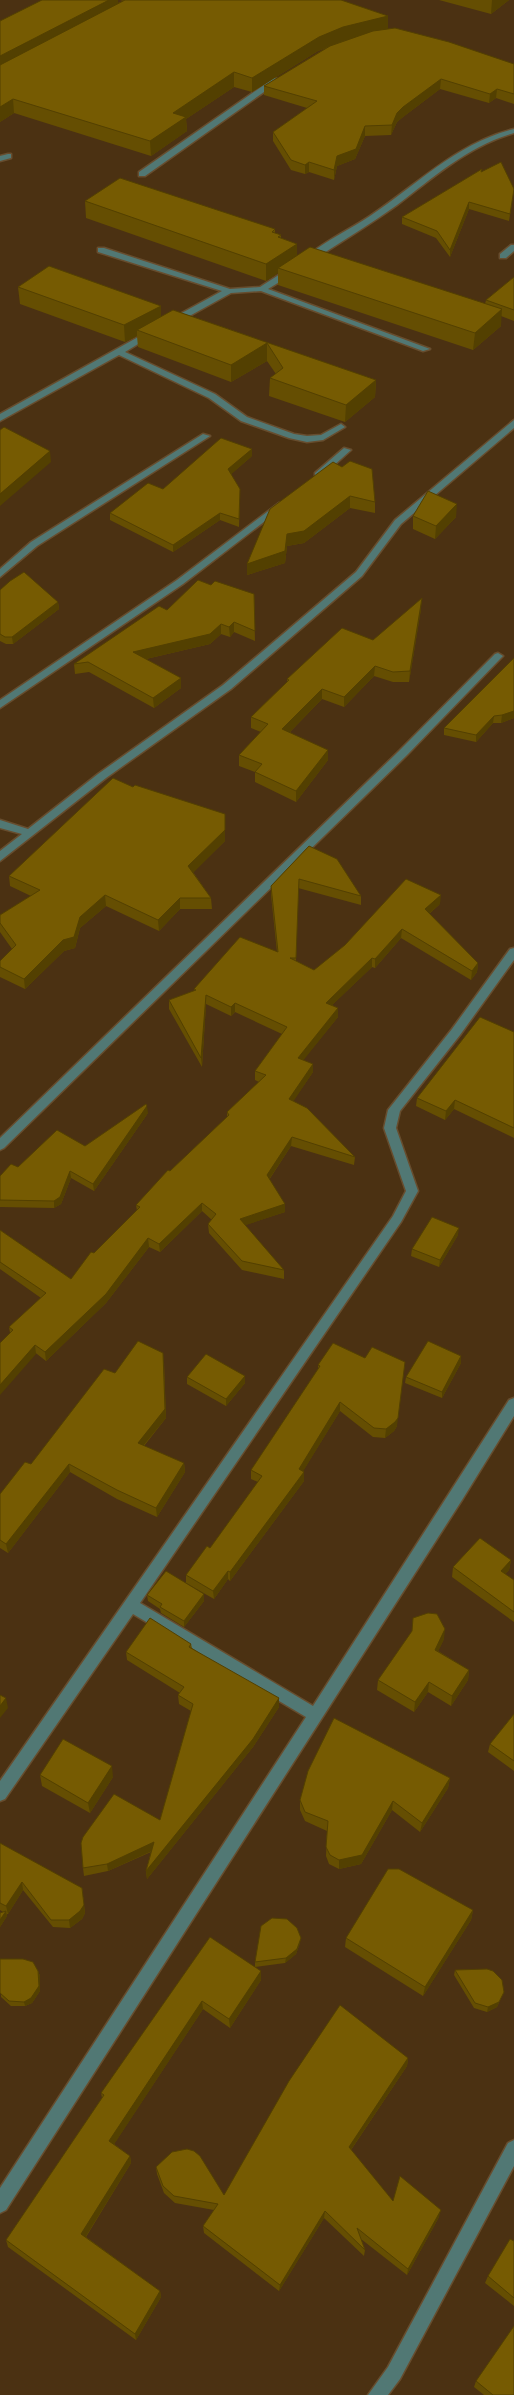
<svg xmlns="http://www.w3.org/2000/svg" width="514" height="2395" font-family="Helvetica,sans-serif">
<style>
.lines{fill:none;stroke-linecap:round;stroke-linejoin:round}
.minor-casing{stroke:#674d2e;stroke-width:3}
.minor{fill:#517874;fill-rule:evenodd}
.wall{fill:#654e02}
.shaded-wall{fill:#534001}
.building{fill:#765b02;stroke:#534001}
</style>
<rect width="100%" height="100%" fill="#4b3112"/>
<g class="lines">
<g class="minor-casing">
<path id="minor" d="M274,78L281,80L145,176H139V172Z
M514,129V133C468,146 434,177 397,205C369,225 339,243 310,262L303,260C319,244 351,229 370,216C418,184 457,143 514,129Z
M8,154H11V158L0,161V156Z
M511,245H514V251L506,258H500V254Z
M98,248H104L230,289L260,287L288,269H294V273L268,289L430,349L423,351L261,291L231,293L175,324H169V320L222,291L98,252Z
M149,331L156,333L125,352L215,394L247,417L294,434L307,436L321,435L341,424L345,427L323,440L307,442L289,438L241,421L209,398L119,355L0,421V414Z
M514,420V428L401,524L362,576L231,689L106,778L0,861V851L22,834L0,828V820L28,829L98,774L223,685L356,572L395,520Z
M203,434L210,436L37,546L0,577V569L31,542Z
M344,448L351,450L321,477H315V473Z
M279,503L282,504V508L183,584L0,708V700L177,580Z
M498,653L503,656L501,658L407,755L4,1148L0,1150V1138L399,751L495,654Z
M514,948V960L460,1035L400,1111L396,1128L418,1191L401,1222L140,1603L313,1706L509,1400L514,1398V1416L462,1500L6,2210L0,2213V2188L306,1717L133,1614L5,1799L0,1801V1781L393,1216L406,1191L384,1128L388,1110L452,1029L510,949Z
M514,2140V2166L400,2379L388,2395H368L388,2367L508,2143Z"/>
</g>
<use href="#minor" class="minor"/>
</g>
<path class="wall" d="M118,0V3L124,1L120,0H341L388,16V29L514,64V104L496,98L489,103L440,89L403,117L397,122L391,135L365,136L355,159L337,166L334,180L309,172L305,174L291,170L273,141V132L307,108L264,95V86L326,48L318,51L252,92L234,87L186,119L187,131L151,156L14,113L0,122V21Z
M439,0H509L491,14Z
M482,169V172L513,195L509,221L469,209L450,257L436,238L402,224V217Z
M85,201L275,229V233L281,235V238L297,244V256L485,304L486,300L514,277V321L501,316V326L473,350L278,285V273L266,281L86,218Z
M18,287L161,306V317L173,310L376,380L375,397L345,422L269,396L270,378L276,374L267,361L231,382L138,347L137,336L125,342L20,304Z
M252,456L231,474L240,496L239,527L220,520L173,552L110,520V513L163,489Z
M333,462L375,502V513L350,508L304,543L287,546L285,563L247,575V564Z
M413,516L456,517L435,539L413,529Z
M211,585L254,594L255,641L234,632L230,637L221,634L210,644L146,659L181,678V688L154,708L89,672L75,674L74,664Z
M0,590L58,602L59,609L13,644H6L0,641Z
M421,609L409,682H393L374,676L344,707L322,699L290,732L328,760L296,802L255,782V772L239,766V755L261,732L251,728V717L287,682V679L373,640Z
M514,658V718L501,723H493L476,742L444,735V728Z
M225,841L193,872L211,898L212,909H180L159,931L106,906L80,928L75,948L64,951L25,989L0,977V961L12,949L0,932V915L31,896L10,886L9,876Z
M309,846L361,896V905L298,888L296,961L314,970L440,904L429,914L478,963L477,972L471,980L401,938L375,968L372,967L332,1005L338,1008V1017L303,1060L313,1072L293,1101L355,1157L354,1165L291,1146L269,1180L285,1212L245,1225L284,1270V1279L242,1270L209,1233L208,1224L212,1220L202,1211L160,1252L149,1247L106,1303L46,1361L10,1333L9,1327L41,1298L0,1269V1230L71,1279L94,1253L137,1211L136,1205L170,1171L227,1117V1112L259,1082L255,1080V1071L282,1034L235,1012L231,1016L206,1004L202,1067L169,1009V1000L194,991V989L277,952L271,895V886Z
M514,1032V1138L454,1109L445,1120L416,1106L417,1098Z
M148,1113L94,1191L71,1178L61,1204L54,1208L0,1207V1176L18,1167L85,1146Z
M458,1235L439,1267L411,1256L412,1249Z
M461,1356V1363L442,1398L405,1383L406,1377Z
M164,1362L166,1418L144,1446L184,1463L185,1472L157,1517L117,1499L70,1472L8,1553L0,1548V1494L31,1464L115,1373Z
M318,1365L397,1426L394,1431L385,1438L373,1437L340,1411L303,1471L304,1472V1481L230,1581L228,1579L214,1599L186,1583V1575L210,1548L258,1482L251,1479V1470L318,1369Z
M187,1377L245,1383L226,1406L187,1384Z
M511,1560L509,1570L505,1574L514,1580V1622L452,1577L453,1567Z
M204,1594V1601L184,1627L161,1613L160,1609L148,1601L147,1595Z
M444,1639L438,1651L469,1670L468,1680L451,1706L428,1692L414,1712L377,1690L378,1680Z
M191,1644L192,1648L279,1707L253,1747L147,1879L146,1871L151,1852L108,1871L84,1876L83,1868L160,1820L191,1711L179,1704L178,1695L180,1693L127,1660L126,1652Z
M514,1714V1771L488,1752L490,1744Z
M40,1775L113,1777L90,1813L42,1786Z
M450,1778L448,1788L420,1832L392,1810L361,1864L339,1869L329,1864L326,1856L327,1831L305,1821L300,1810V1800Z
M0,1843L82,1888L85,1913L82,1919L70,1928L53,1927L23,1890L8,1914H7V1916L0,1927V1913L3,1912L0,1910Z
M473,1910L471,1920L423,1996L345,1947L346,1938Z
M210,1937L261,1980L230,2028L203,2009L114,2144L130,2156L131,2163L86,2237L160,2291L161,2297L136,2340L8,2247L6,2240L102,2098L101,2093Z
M300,1943L296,1954L285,1963L255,1967V1962Z
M0,1959L38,1971L40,1976V1991L32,2003L25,2006H11L1,1997Z
M455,1970L504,1992L502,1996L497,2007L487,2012L474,2008L454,1975Z
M408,2058L407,2066L351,2150L393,2201L439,2217L407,2275L361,2239L365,2250L364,2256L324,2218L279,2291L204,2233L203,2226L214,2210L175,2203L164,2193L157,2174L156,2167L224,2195Z
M514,2241V2306L485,2283L488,2276Z
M476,2381L514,2395H484L474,2387Z"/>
<path class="shaded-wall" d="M109,0H118L119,9L0,71V56Z
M492,0H509L491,14Z
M388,16V30L343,41L318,51L252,92V78L319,37L343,27Z
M234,72V87L186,119L187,131L151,156L150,141L173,113Z
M441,79L440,89L403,117L397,122L391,135L392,125L397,113L403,107Z
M497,89L496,98L489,103L490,94Z
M13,99L14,113L0,122V107Z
M365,126V136L355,159L337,166L334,180V170L337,156Z
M309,162V172L305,174V165Z
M469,202V209L450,257V250Z
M297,244V260L278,268V273L266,281V264Z
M161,306V323L137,330V336L125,342L124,325Z
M502,309L501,326L473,350L475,333Z
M267,343V361L231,382V365Z
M376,380L375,397L345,422L346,405Z
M252,449V456L228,477V469Z
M50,451L51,462L0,506V494Z
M350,496V508L304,543L287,546L285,563L247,575V564L287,534Z
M457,504L456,517L435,539L436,526Z
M220,513V520L173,552V545Z
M422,598L421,609L409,682L410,671Z
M58,602L59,609L13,644L12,637Z
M234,622V632L230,637L229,627Z
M221,624V634L210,644L133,662V652Z
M375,666L374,676L344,707V697Z
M181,678V688L154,708L153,698Z
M322,689V699L282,740V729Z
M514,711V718L501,723L502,715Z
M494,716L493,723L476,742V735Z
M328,750V760L296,802V791Z
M225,814V841L189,877L188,866Z
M105,895L106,906L80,928L75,948L64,951L25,989L24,979L80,917Z
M441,895L440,904L424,918L425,909Z
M180,898V909L159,931L158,920Z
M402,929L401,938L375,968V959Z
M372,958V967L325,1012L326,1003Z
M478,963L477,972L471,980L472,971Z
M206,995V1004L202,1067L201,1058Z
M235,1003V1012L231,1016V1007Z
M338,1008V1017L298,1067V1058Z
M313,1064V1072L289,1108V1099Z
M455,1100L454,1109L445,1120L446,1111Z
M147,1106L148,1113L94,1191L93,1184Z
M292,1137L291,1146L266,1184L267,1175Z
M70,1171L71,1178L61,1204L54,1208V1201Z
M202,1203V1211L160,1252L159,1244Z
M285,1204V1212L240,1227V1219Z
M459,1228L458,1235L439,1267L440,1260Z
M148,1238L149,1247L106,1303L46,1361L45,1352Z
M35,1345L36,1354L0,1395V1385Z
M163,1353L166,1418L138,1452V1443Z
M461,1356V1363L442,1398V1392Z
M405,1362L397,1426L394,1431L385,1438L386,1429Z
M245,1376V1383L226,1406V1399Z
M340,1402V1411L299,1478V1469Z
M184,1463L185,1472L157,1517L156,1508Z
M69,1464L70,1472L8,1553L6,1544Z
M304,1472V1481L230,1581V1572Z
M511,1560L509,1570L499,1581L501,1571Z
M228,1571V1579L214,1599L213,1591Z
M204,1594V1601L184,1627V1621Z
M445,1629L444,1639L434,1660L435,1650Z
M469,1670L468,1680L451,1706L452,1696Z
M429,1682L428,1692L414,1712L415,1702Z
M6,1698L8,1708L0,1718V1706Z
M279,1698V1707L253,1747L147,1879L146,1871Z
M112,1766L113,1777L90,1813L88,1803Z
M450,1778L448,1788L420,1832L422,1823Z
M393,1801L392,1810L361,1864L339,1869V1860Z
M154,1842V1850L108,1871L107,1864Z
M22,1882L23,1890L8,1914L6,1906Z
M82,1888L85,1913L82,1919L70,1928L69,1920Z
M473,1910L471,1920L423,1996L425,1987Z
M6,1911L7,1916L0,1927V1920Z
M301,1938L300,1943L296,1954L285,1963L286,1958Z
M38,1971L40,1976V1991L32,2003L25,2006L24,2002Z
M261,1971V1980L230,2028L229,2019Z
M504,1992L502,1996L497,2007L487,2012L488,2007Z
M202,2001L203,2009L111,2149L109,2141Z
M408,2058L407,2066L348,2154L349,2147Z
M130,2156L131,2163L83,2241L81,2234Z
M441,2210L439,2217L407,2275L408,2269Z
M325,2211L324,2218L279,2291L280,2285Z
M160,2291L161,2297L136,2340L135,2334Z"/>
<path class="building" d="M42,0H109L0,56V21Z
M125,0H341L388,16L343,27L319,37L252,78L234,72L173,113L186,117L150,141L13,99L0,107V65Z
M395,28L449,42L514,64V94L497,89L490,94L441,79L403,107L397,113L392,125L365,126L356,149L337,156L334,170L309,162L305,165L291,160L273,132L317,101L264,86L330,46L373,31Z
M501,162L514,189L510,214L469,202L450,250L437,231L402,217L482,169L481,172Z
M120,178L275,229L272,232L281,235L278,237L297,244L266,264L85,201Z
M310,247L502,309L475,333L278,268Z
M49,266L161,306L124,325L18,287Z
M514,277V310L486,300Z
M173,310L376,380L346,405L270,378L283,368L267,343L231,365L137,330Z
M4,427L50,451L0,494V430Z
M221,438L252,449L228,469L240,489L239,519L220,513L173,545L110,513L148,483L163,489Z
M350,461L372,469L375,502L350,496L304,531L287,534L285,551L247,564L270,509L333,462L342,467Z
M428,491L457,504L436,526L413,516Z
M24,572L58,602L12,637H5L0,634V590L10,581Z
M198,580L211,585L215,581L254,594L255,631L234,622L229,627L221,624L210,634L133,652L181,678L153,698L88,662L74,664L159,606L167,610Z
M422,598L410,671L393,672L375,666L344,697L322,689L282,729L328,750L296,791L255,772L262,764L239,755L268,724L251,717L289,680L287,679L342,628L373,640Z
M514,658V711L502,715L494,716L476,735L444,728Z
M113,778L133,787L135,785L225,814V830L188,866L211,898H180L158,920L105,895L80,917L74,937L63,940L24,979L0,967V961L16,945L0,923V915L40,890L9,876Z
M309,846L337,859L361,896L299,879L296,958H290L314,970L345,945L406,879L441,895L425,909L478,963L472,971L402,929L375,959L372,958L326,1003L338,1008L298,1058L313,1064L289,1099L307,1108L355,1157L292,1137L267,1175L285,1204L240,1219L284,1270L242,1261L208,1224L216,1214L202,1203L159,1244L148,1238L106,1294L45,1352L35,1345L0,1385V1343L13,1330L9,1327L46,1293L0,1262V1230L71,1279L91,1252L94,1253L140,1207L136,1205L168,1170L170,1171L229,1115L227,1112L266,1075L255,1071L287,1027L235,1003L231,1007L206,995L201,1058L169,1000L196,990L194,989L240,937L278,952L271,886Z
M480,1017L514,1032V1128L455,1100L446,1111L417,1098Z
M146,1104L147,1106L93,1184L70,1171L60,1197L54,1201L0,1200V1176L11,1164L18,1167L57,1130L85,1146Z
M432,1217L459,1228L440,1260L412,1249Z
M138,1341L163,1353L165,1409L138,1443L184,1463L156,1508L117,1490L69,1464L6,1544L0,1540V1494L25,1462L31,1464L104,1369L115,1373Z
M428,1341L461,1356L442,1392L406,1377Z
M333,1343L365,1358L372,1347L405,1362L398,1418L395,1422L386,1429L374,1428L340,1402L299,1469L304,1472L230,1572L228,1571L213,1591L186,1575L207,1546L210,1548L262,1476L251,1470L320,1366L318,1365Z
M206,1354L245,1376L226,1399L187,1377Z
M480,1538L511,1560L501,1571L514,1580V1612L453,1567Z
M166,1571L204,1594L184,1621L160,1607L162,1604L147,1595Z
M428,1613L437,1614L445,1629L435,1650L469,1670L452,1696L429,1682L415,1702L378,1680L412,1631L413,1618Z
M150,1618L191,1644L189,1647L279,1698L253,1739L146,1871L154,1842L107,1864L83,1868L81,1843L83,1837L114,1794L160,1820L193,1704L178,1695L184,1687L126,1652Z
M0,1695L6,1698L0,1706Z
M514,1714V1761L490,1744Z
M334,1718L450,1778L422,1823L393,1801L362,1855L339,1860L330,1855L326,1847L328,1821L305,1812L300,1800L308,1771Z
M63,1739L112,1766L88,1803L40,1775Z
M0,1843L82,1888L84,1905L80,1911L69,1920H51L22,1882L6,1906L0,1903Z
M388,1869H399L473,1910L425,1987L346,1938Z
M6,1911L0,1920V1913Z
M272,1918L287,1919L297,1928L301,1938L297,1949L286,1958L255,1962L261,1926Z
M210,1937L261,1971L229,2019L202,2001L109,2141L130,2156L81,2234L160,2291L135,2334L6,2240L104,2095L101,2093Z
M0,1959H23L33,1962L38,1971L39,1986L31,1998L24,2002L9,2001L0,1993Z
M487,1969L493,1971L502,1980L504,1992L499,2002L488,2007L475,2003L455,1970Z
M340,2005L408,2058L349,2147L393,2201L400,2176L441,2210L408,2269L357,2228L365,2250L325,2211L280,2285L203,2226L218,2204L174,2196L163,2186L156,2167L172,2152L187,2149L194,2151L200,2156L224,2195L289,2081Z
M510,2239L514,2241V2298L488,2276Z
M514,2326V2395H493L476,2381Z"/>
</svg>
